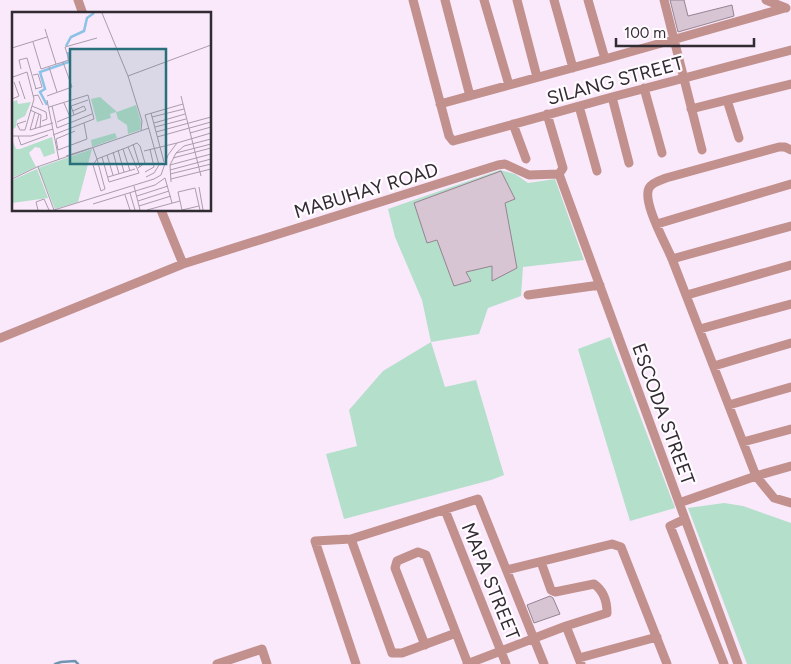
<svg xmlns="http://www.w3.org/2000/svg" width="791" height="664" font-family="Figtree,sans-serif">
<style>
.green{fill:#b4dfca}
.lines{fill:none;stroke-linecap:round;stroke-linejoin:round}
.stream{stroke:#7195b1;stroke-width:2.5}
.building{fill:#d8c5d3;stroke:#958391}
.minor{stroke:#c2908d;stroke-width:9}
.labels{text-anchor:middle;stroke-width:4.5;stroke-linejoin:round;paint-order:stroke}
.street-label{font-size:19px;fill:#312b32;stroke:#fffbff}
.inset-river{fill:none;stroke:#8dc2e7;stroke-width:2.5}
.inset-road{fill:none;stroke:#a99dab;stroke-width:1}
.view{fill:#286f7b;fill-opacity:0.15;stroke:#286f7b;stroke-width:2.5}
.inset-edge{fill:none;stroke:#312b32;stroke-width:2.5}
</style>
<rect width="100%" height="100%" fill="#f9e9fb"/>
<path class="green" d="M500,170L515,174L528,183L555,179L584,260L523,267L521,296L488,308L479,334L431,342L445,387L476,380L504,475L491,480L344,519L326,454L357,446L349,410L383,371L431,342L422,300L395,237L388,209Z
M610,337L675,508L630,521L578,349Z
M724,503L743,506L791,523V664H747L688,508Z"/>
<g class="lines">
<path class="stream" d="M55,664L61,662L75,661L78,664"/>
</g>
<path class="building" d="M670,0H684L688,16L732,5L734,16L678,32Z
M501,171L515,199L505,203L517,268L492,281V266L466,272L471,281L454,286L437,240L427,243L414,203Z
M550,596L553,598L560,614L534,623L527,605Z"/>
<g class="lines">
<path class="minor" d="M78,0L83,14
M413,0L449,136L453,141L612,97L791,50
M445,0L470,96
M484,0L509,85
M517,0L537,77
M554,0L573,68
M588,0L605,59
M664,0L702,150
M766,0L786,8
M644,88L662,153
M612,97L629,163
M727,100L739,138
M440,104L605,59L785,8
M579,106L597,171
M691,109L791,84
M547,114L563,168L559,174
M513,124L526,159
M559,174L738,664
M161,210L183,264
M657,224L791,184
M791,226L672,259L756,476L774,498L791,503
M672,259C666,244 642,202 649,188C652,182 661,180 666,178L779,147H785L791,150
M528,295L600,285
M687,295L791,265
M700,329L791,304
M0,338L183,264L498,165L505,164L529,175L559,174
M714,366L791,343
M729,405L791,387
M743,442L791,429
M679,503L756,476L791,466
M445,510L506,664
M685,519L670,526L724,664
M351,539L392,653H402L456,633
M507,570L612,544L621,547L667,664
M566,626L581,664
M425,645L395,568L397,561L418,552L426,555L468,664
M579,658L657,637
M217,664L262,649L267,664
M356,664L315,541L351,539L478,499L544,664
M467,664L566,626L607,613C607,602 604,591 594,584L555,592L551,590L541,562"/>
</g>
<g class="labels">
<g class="street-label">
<text transform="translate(615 80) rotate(-15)" y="7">SILANG STREET</text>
<text transform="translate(366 190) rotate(-17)" y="7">MABUHAY ROAD</text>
<text transform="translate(664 414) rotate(70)" y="7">ESCODA STREET</text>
<text transform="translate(491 581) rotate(68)" y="7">MAPA STREET</text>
</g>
</g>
<g transform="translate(12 12)">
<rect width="199" height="199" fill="#f9e9fb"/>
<path d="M88,85L105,100L124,93L129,110L128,118L116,122L115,113L106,107L104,100L98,102L99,106L85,110L79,87ZM5,88L6,92L19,90L13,104L5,108L4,115L0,118V90ZM103,121L105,126L80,135L79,128ZM40,125L43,141L32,145L28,136L23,135L17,141L24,155L0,166V127L4,137H8ZM80,137L66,190L43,197L26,156ZM25,157L36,186L0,191V168Z" fill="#b4dfca"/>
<path class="inset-river" d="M54,34L59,25L72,19L75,6L82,1M35,93L28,80L33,77L28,60L57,50L56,40"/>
<path class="inset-road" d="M90,1L116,64L130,109L129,118M33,17L44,52M21,30L29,57L57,48L53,35L85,26M0,36L35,25M37,55L45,80M9,57L7,48L15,46L24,77M0,61L1,65L15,60M21,63L26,62L30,75L23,77M116,64L199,33M7,69L13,87M21,84L26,83L31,93M35,84L60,75L51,50M169,84L189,164M0,87L7,84L2,70M35,88L47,148M52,91L58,105M20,94L34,100L35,107L30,109M40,94L45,116L80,102M37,95L76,83L82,107L41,123M18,98L29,103L28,116M23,100L18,118L41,111M139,101L152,150M62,103L59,94L76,88M140,105L172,97M14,109L5,112L8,118H13L22,87L15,60M45,110L74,98L72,94L61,99M142,111L173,102M143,115L174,107M23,117L27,102M63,119L44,127L46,138L75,127L72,111M144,120L199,105M178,121L199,115M0,124H19L41,117M6,124L9,133L36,123M145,125L199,110M121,132L128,155M116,135L125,131L128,134L133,151L126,156M81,136L85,147L93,177L89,179L81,153L85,147L116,135L127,161L97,170L90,145M111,137L118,159M106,138L112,160M132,139L165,131M101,140L107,162M164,141L199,132M95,143L101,163M54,144L79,136M161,146L199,136M158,153L199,142M26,155L42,198M158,158L199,147M133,160L142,155L138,137M158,162L199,152M96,165L123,157M134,165L142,161L147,153L133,103L171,92M153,166L160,191M0,167L25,155L137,116M159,167L199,157M159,170L158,153L164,141L172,134L199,127M122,174L128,198M187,175L191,198M118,181L123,198M113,183L118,198M125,184L156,174M126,189L157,179M81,192L143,173L153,166M127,194L159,184M26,198L24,190L32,187L37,198M42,198L142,167L149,163L156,143L165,131L199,121M135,198L168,189M170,198L166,180L183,176L188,198M170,198L187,194"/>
<path class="view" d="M58,37H154V152H58Z"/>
<rect width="199" height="199" class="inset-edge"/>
</g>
<path d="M616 38v8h138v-8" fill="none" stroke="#312b32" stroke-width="2.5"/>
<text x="624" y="38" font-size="15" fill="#312b32" stroke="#fffbff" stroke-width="4" paint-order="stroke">100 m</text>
</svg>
